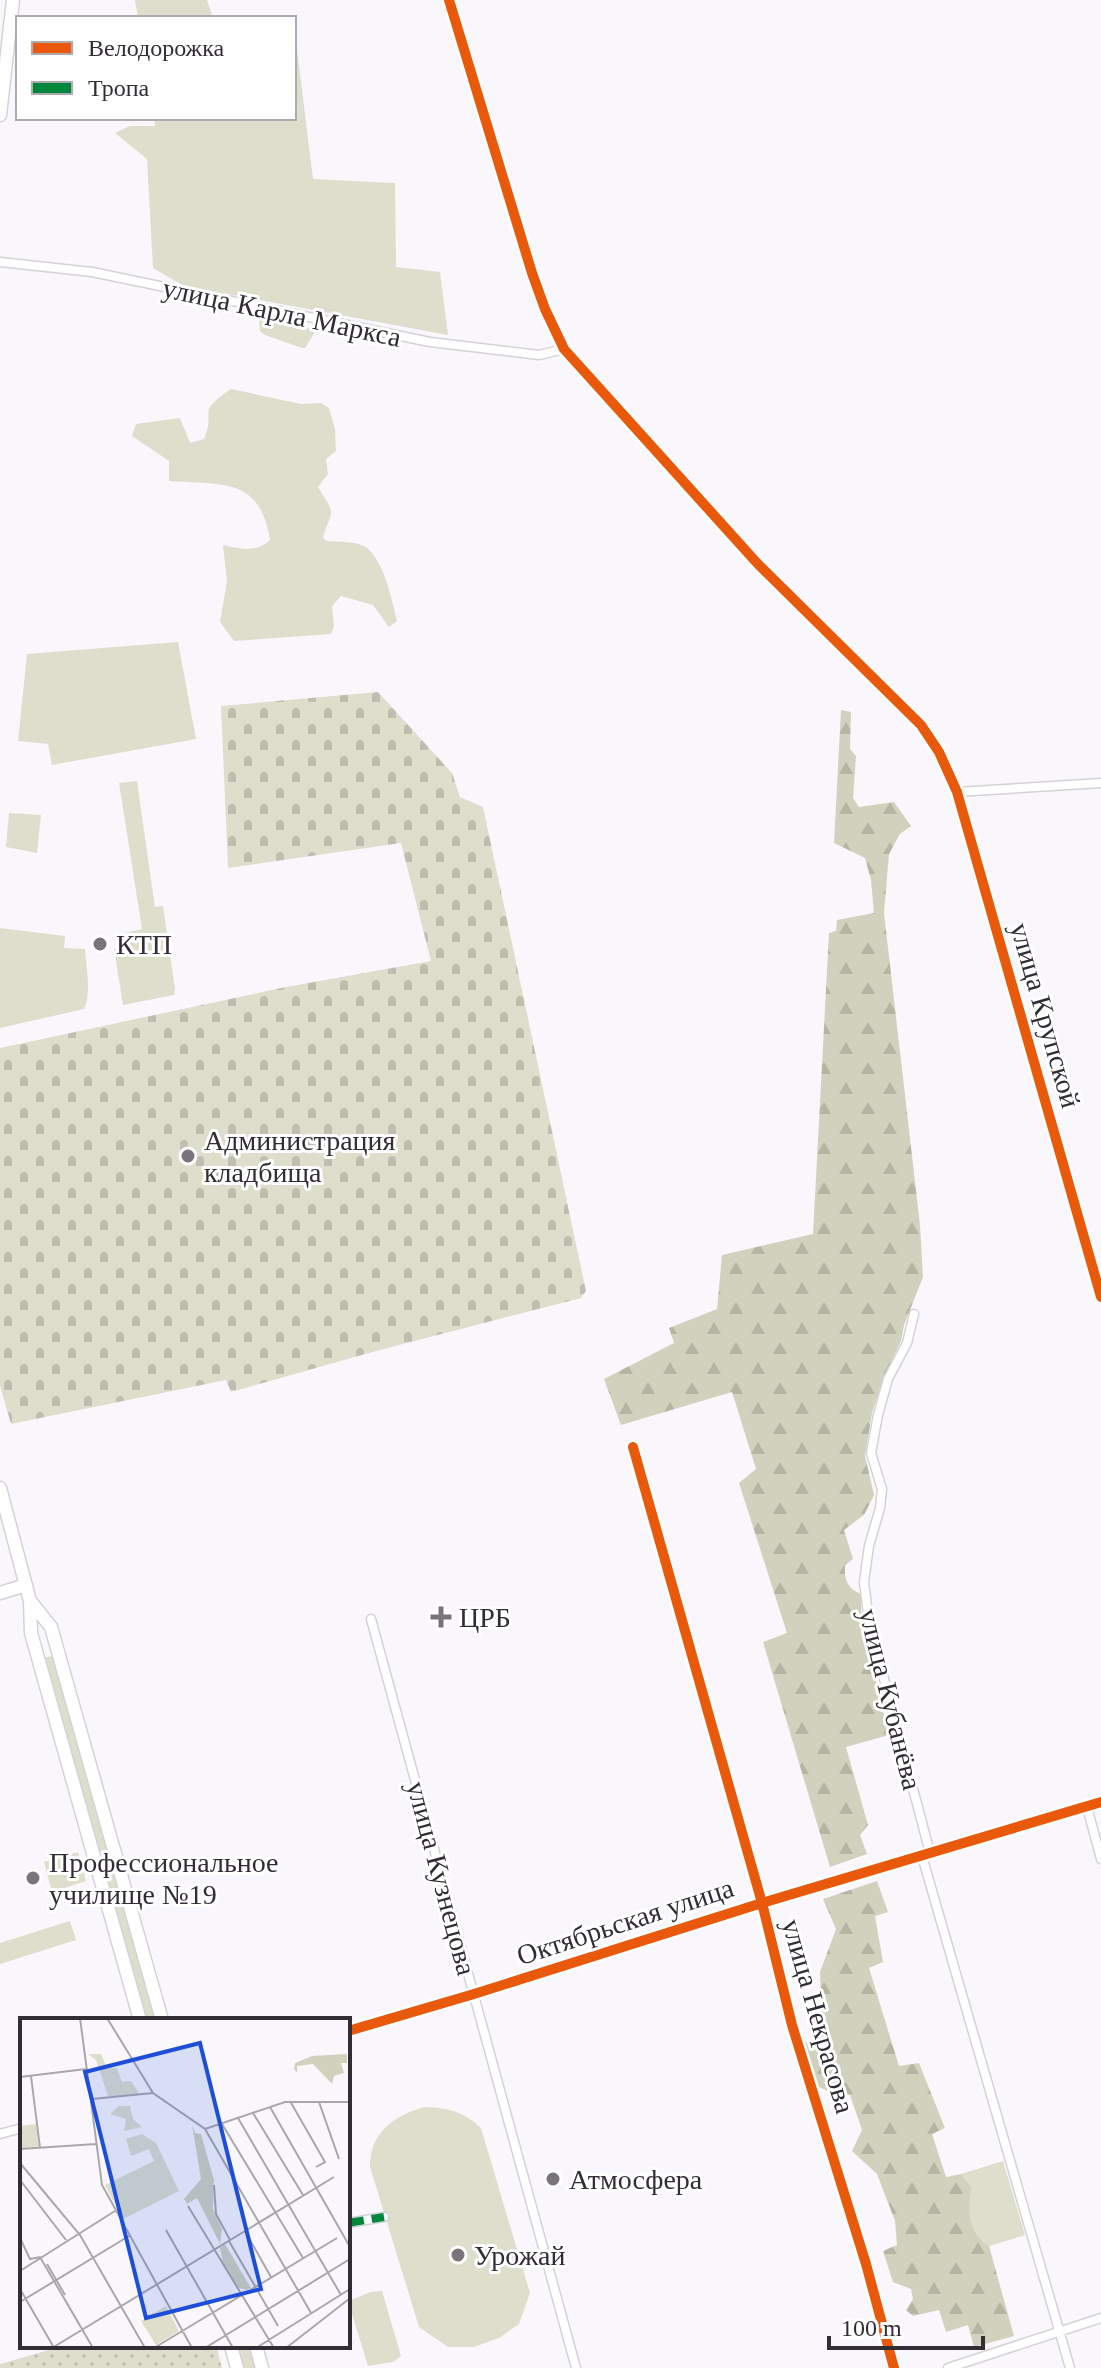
<svg xmlns="http://www.w3.org/2000/svg" width="1101" height="2368" font-family="Georgia,serif">
<style>
.grass{fill:#dddecc}
.forest{fill:url(#forest-firs)}
.cemetery{fill:url(#cemetery-stones)}
.park{fill:url(#park-dots)}
.lines{fill:none;stroke-linecap:round;stroke-linejoin:round}
.street-casing{stroke:#d5d2d7;stroke-width:11}
.secondary-casing{stroke:#d5d2d7;stroke-width:15}
.street{stroke:#fefeff;stroke-width:8}
.secondary{stroke:#fefeff;stroke-width:12}
.quiet{stroke:#00873e;stroke-width:8;stroke-dasharray:16 8;stroke-linecap:butt}
.cycleway-casing{stroke:#fff;stroke-width:15}
.cycleway{stroke:#e8590c;stroke-width:10}
.poi-dot{fill:#78747a;stroke:#fff;stroke-width:3}
.labels{text-anchor:middle;stroke-width:6;stroke-linejoin:round;paint-order:stroke}
.street-label{font-size:28px;fill:#322d34;stroke:#fff}
.poi-label{font-size:28px;fill:#322d34;stroke:#fff;text-anchor:start}
.inset-road{fill:none;stroke:#aaa6ac;stroke-width:2}
.view{fill:#1d4ed8;fill-opacity:0.15;stroke:#1d4ed8;stroke-width:4}
.inset-edge{fill:none;stroke:#322d34;stroke-width:4}
</style>
<defs>
<pattern id="forest-firs" width="22" height="20" patternUnits="userSpaceOnUse" patternTransform="scale(2)"><rect width="22" height="20" fill="#d1d2bd"/><path d="M5 1l3.5 6h-7zM16 11l3.5 6h-7z" fill="#b4b5a3"/></pattern>
<pattern id="cemetery-stones" width="16" height="16" patternUnits="userSpaceOnUse" patternTransform="scale(2)"><rect width="16" height="16" fill="#dddecc"/><path d="M2 7V4a2 2 0 0 1 4 0v3zM10 15v-3a2 2 0 0 1 4 0v3z" fill="#bebfb0"/></pattern>
<pattern id="park-dots" width="8" height="8" patternUnits="userSpaceOnUse" patternTransform="scale(2)"><rect width="8" height="8" fill="#dddecc"/><path d="M2 2h.1M6 6h.1" fill="none" stroke="#bebfb0" stroke-width="1.8" stroke-linecap="round"/></pattern>
</defs>
<rect width="100%" height="100%" fill="#faf7fc"/>
<path class="grass" d="M135,0H207L213,18H138Z
M296,41L313,179L395,183L396,267L440,272L448,335L184,286L153,268L147,159L115,133L130,126H155L154,118H294V42Z
M263,316L314,329L315,332L305,348H302L265,335L260,331L259,317Z
M231,389L301,404L321,403L329,408L335,429L336,451L326,459L328,474L318,487C335,516 334,505 323,537L326,541C337,542 354,541 364,546C384,558 392,601 397,621L389,627L373,605L341,596L332,606L334,626L331,634L234,641L220,622L227,581L223,545C241,549 256,553 270,540C260,476 221,485 169,481V461L132,436L136,424L180,418L190,443L204,439C217,409 194,414 231,389Z
M178,642L196,739L52,765L48,744L18,741L27,654Z
M137,781L155,907L163,906L175,989L174,995L123,1005L114,949L126,947L125,933L142,929L119,783Z
M9,813L41,815L37,853L6,847Z
M0,928L65,936L64,948L85,949C86,967 92,992 84,1009L0,1028Z
M52,1656L157,2020H145L44,1658Z
M78,1852L86,1881L52,1892L44,1862Z
M70,1921L76,1940L0,1964V1943Z
M424,2107C448,2108 463,2111 481,2128L530,2293L519,2324L499,2338L474,2347H448L419,2327L370,2167C370,2133 393,2116 424,2107Z
M1003,2161L1025,2235L989,2246C969,2233 967,2210 972,2188L961,2174Z
M382,2291L401,2356L393,2362L368,2366L348,2301L371,2292Z
M237,2346H249L255,2368H243Z"/>
<path class="forest" d="M841,710L851,712L850,749L856,756L853,798L859,807L894,802L911,826L900,834L889,854L884,913L920,1225L923,1277L904,1325L901,1341L884,1377L872,1413L865,1456L874,1495L864,1515L844,1530L853,1559L845,1565C844,1579 847,1589 861,1594V1622L889,1735L846,1747L868,1825L860,1835L867,1854L830,1867L763,1642L787,1633L739,1483L756,1469L732,1392L621,1425L604,1379L674,1343L669,1328L717,1309L722,1255L813,1234L829,933L836,931L837,920L874,913L871,880L865,858L834,843Z
M877,1881L888,1912L875,1916L883,1962L869,1968L899,2066L919,2063L945,2128L932,2134L946,2177L961,2174L972,2188C967,2210 969,2233 989,2246L1014,2336L974,2347L968,2325L946,2332L939,2310L913,2316L906,2310L913,2299L911,2289L893,2282L883,2251L897,2245L895,2221L877,2174L852,2151L862,2130L850,2095L832,2093L817,2086L803,2043L815,2041L813,2028L822,2025L820,1972L836,1929L823,1899Z"/>
<path class="cemetery" d="M378,692L452,773L460,797L483,807L586,1291L581,1298L376,1351L231,1392L226,1380L11,1424L0,1386V1048L286,987L431,961L401,843L228,868L221,706Z"/>
<path class="park" d="M63,2346H216L222,2368H0V2364Z"/>
<g class="lines">
<g class="street-casing">
<path id="street" d="M449,0L532,273L545,309L564,349L757,563L921,725L939,752L957,792L1101,1297
M0,262L92,272L430,342L539,355L564,349
M957,792L1101,783
M914,1314L907,1343L888,1379L878,1415L871,1453L882,1489L880,1508L869,1546L864,1582L869,1622L930,1853
M633,1447L762,1903L792,2025L866,2264L894,2368
M371,1619L576,2368
M1087,1807L1101,1859
M922,1856L1070,2368
M348,2031L474,1994L762,1903L1101,1802
M0,2134L22,2128
M348,2223L384,2217
M948,2368L1101,2318"/>
</g>
<g class="secondary-casing">
<path id="secondary" d="M0,115L13,0
M0,1488L30,1601L31,1633L140,2020
M0,1593L26,1585
M31,1602L51,1627L162,2020
M231,2346L237,2368
M256,2346L262,2368"/>
</g>
<use href="#street" class="street"/>
<use href="#secondary" class="secondary"/>
<path class="quiet" d="M348,2223L384,2217"/>
<g class="cycleway-casing">
<path id="cycleway" d="M449,0L532,273L545,309L564,349L757,563L921,725L939,752L957,792L1101,1297
M633,1447L762,1903L792,2025L866,2264L894,2368
M348,2031L474,1994L762,1903L1101,1802"/>
</g>
<use href="#cycleway" class="cycleway"/>
</g>
<g class="poi-dot">
<circle cx="100" cy="944" r="8"/>
<circle cx="188" cy="1156" r="8"/>
<path d="M437 1605h8v8h8v8h-8v8h-8v-8h-8v-8h8z"/>
<circle cx="33" cy="1878" r="8"/>
<circle cx="553" cy="2179" r="8"/>
<circle cx="458" cy="2255" r="8"/>
</g>
<g class="labels">
<g class="street-label">
<text transform="translate(282 312) rotate(12)" y="10">улица Карла Маркса</text>
<text transform="translate(1046 1015) rotate(74)" y="10">улица Крупской</text>
<text transform="translate(891 1699) rotate(76)" y="10">улица Кубанёва</text>
<text transform="translate(442 1878) rotate(75)" y="10">улица Кузнецова</text>
<text transform="translate(625 1921) rotate(-18)" y="10">Октябрьская улица</text>
<text transform="translate(819 2016) rotate(74)" y="10">улица Некрасова</text>
</g>
<g class="poi-label">
<text x="116" y="954">КТП</text>
<text x="204" y="1150">Администрация<tspan x="204" dy="32">кладбища</tspan></text>
<text x="459" y="1627">ЦРБ</text>
<text x="49" y="1872">Профессиональное<tspan x="49" dy="32">училище №19</tspan></text>
<text x="569" y="2189">Атмосфера</text>
<text x="474" y="2265">Урожай</text>
</g>
</g>
<g transform="translate(20 2018)">
<rect width="330" height="330" fill="#faf7fc"/>
<path d="M68,36H81L87,50H97L102,64L111,63L120,77L88,78L76,42ZM99,88H110L113,101L122,109L104,113L106,101L90,96ZM16,106L19,129L0,130V108Z" fill="#dddecc"/>
<path d="M327,36V45H321L324,55L314,58L312,66L293,46L277,48V55L274,51L275,45L292,38ZM172,106L175,115L181,116L194,162L193,191L202,211L200,226L177,180L167,186L164,181L181,161ZM205,226L231,270L227,272L219,270L204,249L200,230Z" fill="#d1d2bd"/>
<path d="M122,116L136,125L159,173L103,201L85,167L134,143L129,131L111,138L106,121Z" fill="#dddecc"/>
<path d="M146,288L159,313L136,327L121,303Z" fill="#dddecc"/>
<path class="inset-road" d="M60,0L82,167L172,330M87,0L133,75L185,111L291,295M11,58L20,130M0,59L66,51M72,81L133,75M270,83L305,144L296,149M299,84L319,141M250,89L330,229M233,95L283,177M218,100L321,277M202,106L283,240M185,111L265,84H330M0,131L76,126M0,145L60,217L125,330M0,162L46,222M194,167L196,196L210,222M168,188L254,330M146,212L213,330M225,213L251,259M0,220L10,241L20,239L73,330M209,223L258,308M27,246L45,277M0,253L95,193M0,271L33,328M0,284L109,218M32,330L314,159M134,330L317,220M185,330L330,241M236,330L330,271M266,330L329,281"/>
<path class="view" d="M180,25L241,271L126,300L65,54Z"/>
<rect width="330" height="330" class="inset-edge"/>
</g>
<rect x="16" y="16" width="280" height="104" fill="#ffffff" stroke="#adabae" stroke-width="2"/>
<rect x="32" y="42" width="40" height="12" fill="#e8590c" stroke="#adabae" stroke-width="2"/>
<text x="88" y="56" font-size="24" fill="#322d34">Велодорожка</text>
<rect x="32" y="82" width="40" height="12" fill="#00873e" stroke="#adabae" stroke-width="2"/>
<text x="88" y="96" font-size="24" fill="#322d34">Тропа</text>
<path d="M829 2336v12h154v-12" fill="none" stroke="#322d34" stroke-width="4"/>
<text x="841" y="2336" font-size="24" fill="#322d34" stroke="#ffffff" stroke-width="6" paint-order="stroke">100 m</text>
</svg>
